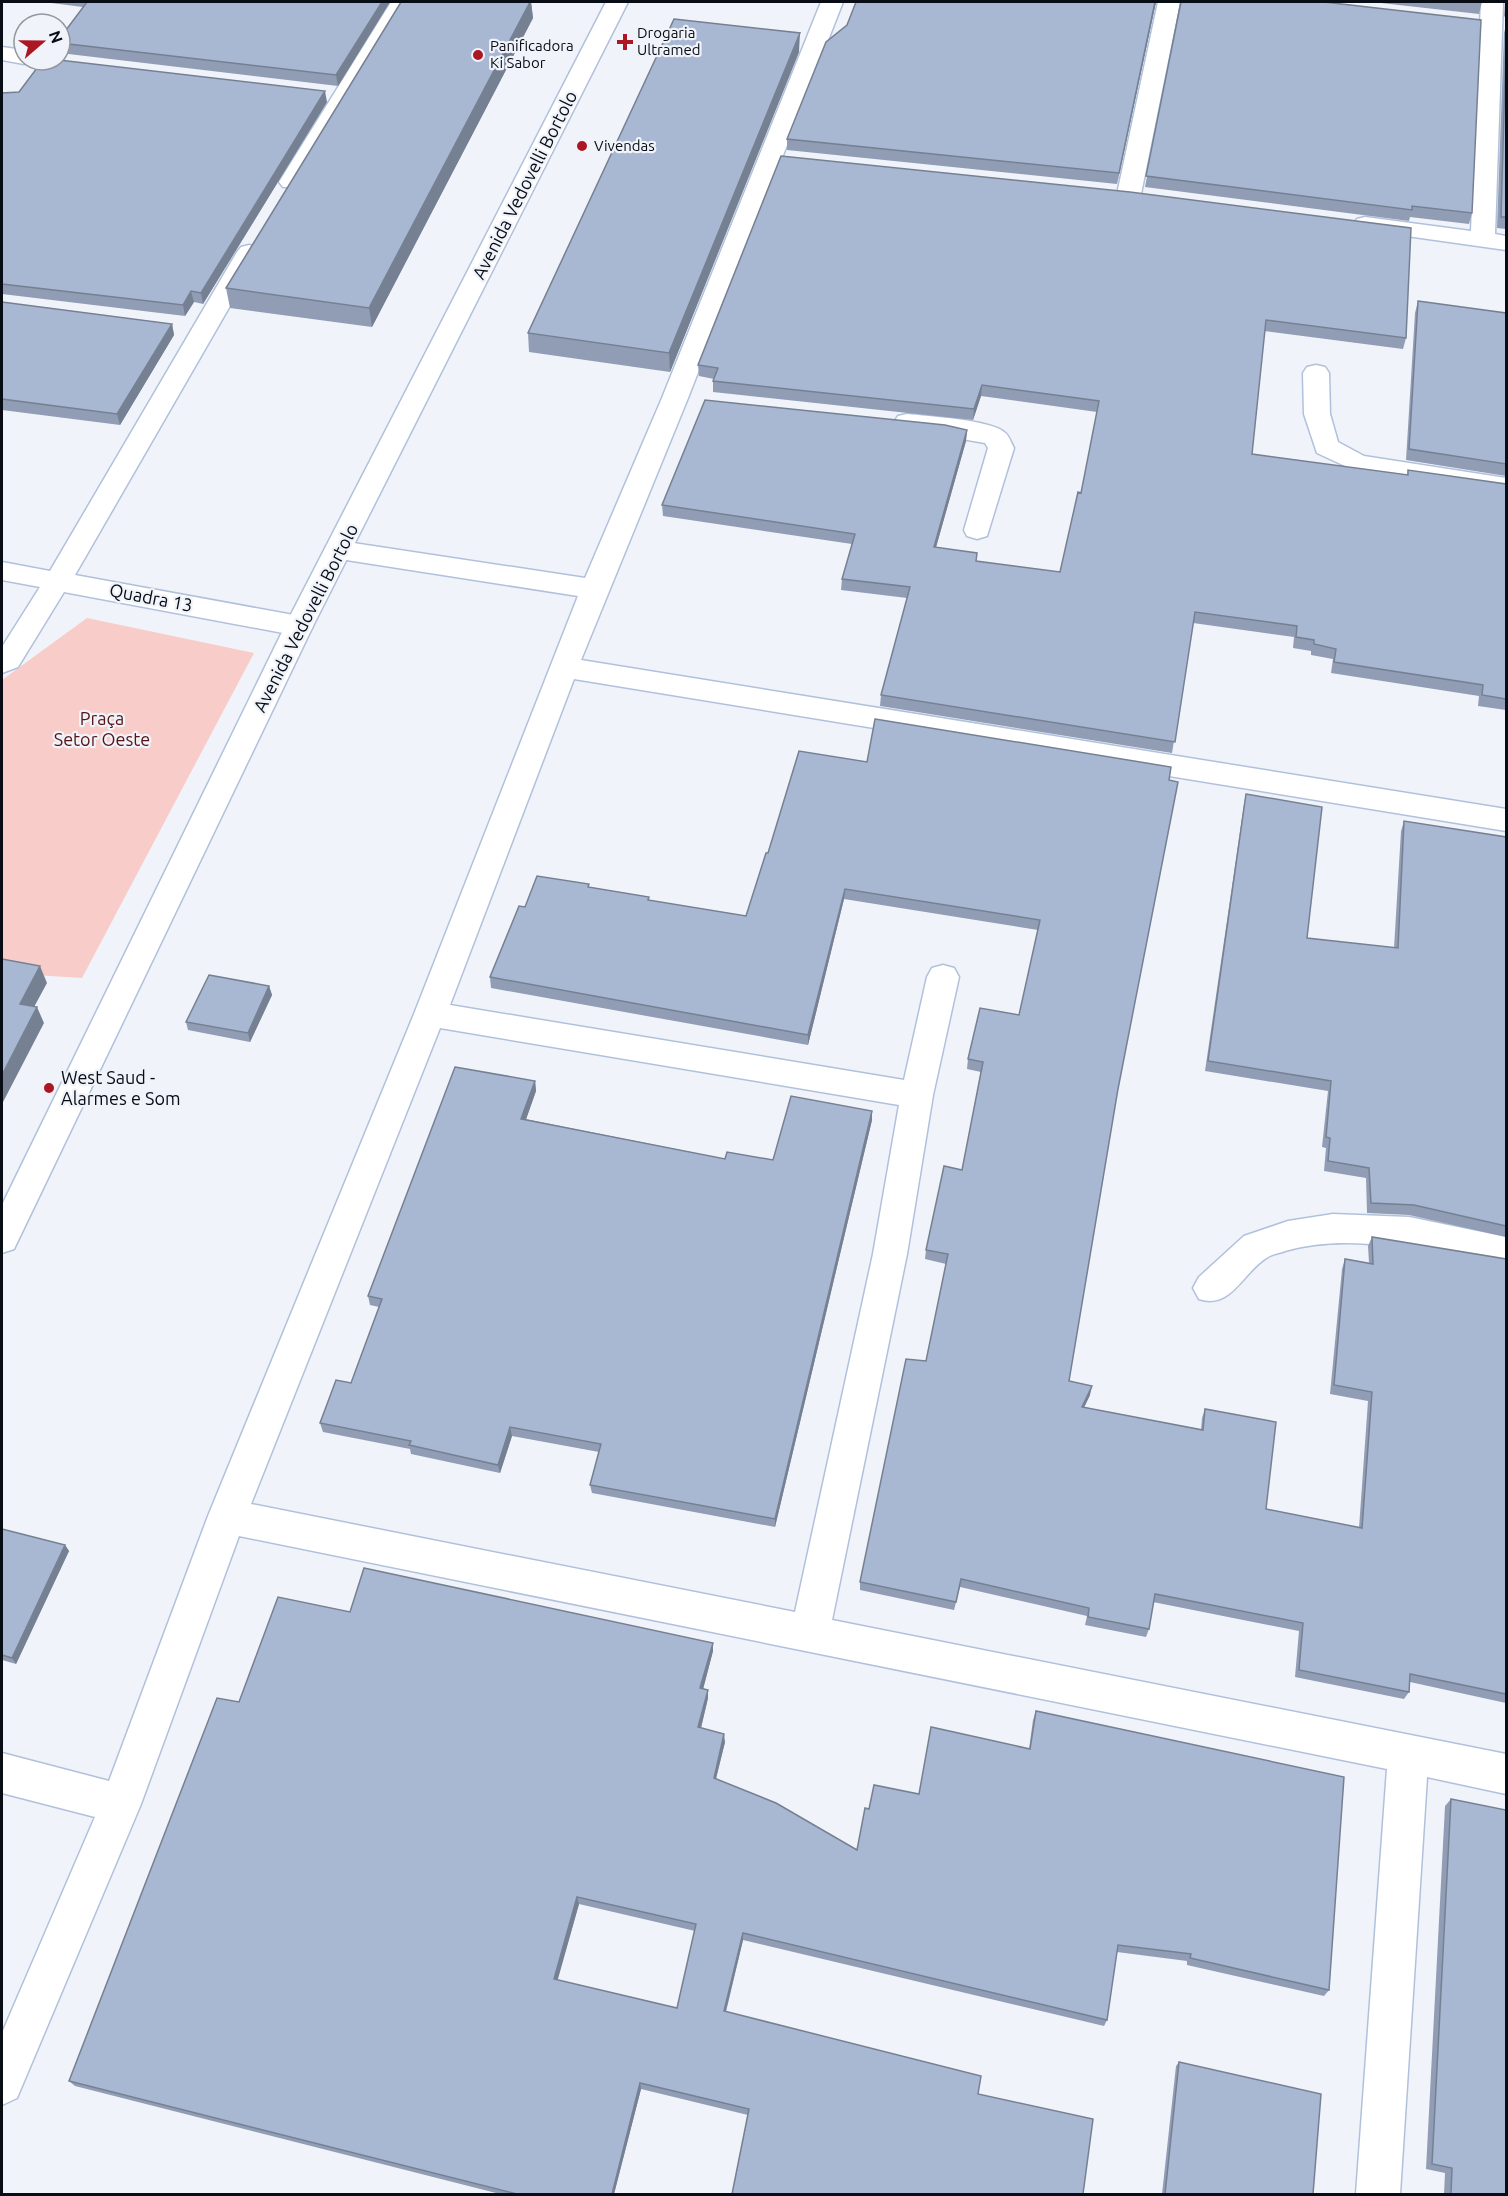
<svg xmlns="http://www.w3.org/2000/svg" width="1508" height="2196" font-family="Ubuntu,sans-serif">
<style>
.green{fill:#f8cdc9}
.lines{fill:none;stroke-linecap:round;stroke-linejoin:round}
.minor-casing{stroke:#b1c1dc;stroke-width:3}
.tertiary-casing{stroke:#b1c1dc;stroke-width:3}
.minor{fill:#fff;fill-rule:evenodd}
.tertiary{fill:#fff;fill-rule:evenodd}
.wall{fill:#909db5;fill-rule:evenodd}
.shaded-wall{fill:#768093}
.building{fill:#a8b7d2;stroke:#768093;stroke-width:1.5;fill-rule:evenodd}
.poi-dot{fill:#ab1722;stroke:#f0f3f9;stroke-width:2}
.labels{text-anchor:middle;stroke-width:4.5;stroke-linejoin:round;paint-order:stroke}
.far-poi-label{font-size:15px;fill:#070c15;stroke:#f0f3f9;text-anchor:start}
.street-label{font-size:18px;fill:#070c15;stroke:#f0f3f9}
.park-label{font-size:18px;fill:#571415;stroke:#f0f3f9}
.poi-label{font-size:18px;fill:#070c15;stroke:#f0f3f9;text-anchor:start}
</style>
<rect width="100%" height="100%" fill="#f0f3f9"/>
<path class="green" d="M87,618L254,653L82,978L2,973V680Z"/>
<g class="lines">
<g class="minor-casing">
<path id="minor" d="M391,2H413L299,187H283L279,182Z
M821,2H843L688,398L581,660L1506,809V831L574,679L450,1005L904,1080L927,977L932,968L943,965L954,968L959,977L933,1095L907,1254L832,1620L1506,1754V1794L1427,1777L1400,2194H1356L1387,1769L239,1536L141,1804L17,2098L2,2105V2033L95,1817L2,1793V1753L109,1781L208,1516L414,1014L578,596L340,559L330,556L326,550L330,544L340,541L585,578L662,398ZM440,1028L899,1105L873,1254L795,1612L251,1504Z
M1158,2H1180L1141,194L1137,199H1121L1117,194Z
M1481,2H1503L1495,234L1506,236V250L1357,229L1353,224L1357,219L1365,217L1471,231Z
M2,47L24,50V60H33L24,64L2,60Z
M249,245L257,247L261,252L75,575L299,616L309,619L313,626L309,633L299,636L64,592L18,667L2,673V647L40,587L2,580V562L50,571L237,252L241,247Z
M1316,365L1325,367L1329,373L1330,414L1338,442L1364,456L1506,478V494L1358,472L1317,453L1304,414L1303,373L1307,367Z
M907,414C927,416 991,420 1004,432C1009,435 1011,443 1014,448L987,536L977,539L967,536L964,530L988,448L985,443L898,428L894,422L898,416Z
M1333,1214L1409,1217L1506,1237V1267C1433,1256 1360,1230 1285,1251C1280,1253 1272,1254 1268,1257C1243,1271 1232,1310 1199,1299L1193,1288L1199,1277L1244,1236L1288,1221Z"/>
</g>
<g class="tertiary-casing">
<path id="tertiary" d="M606,2H628L313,626L14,1249L2,1253V1205L285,626Z"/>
</g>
<use href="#minor" class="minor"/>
<use href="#tertiary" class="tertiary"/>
</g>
<path class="wall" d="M43,2H390L338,86L60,53V38L83,7Z
M401,2H531L533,18L372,327L230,308L226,288Z
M856,2H1156L1117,184L787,150V139L847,25Z
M1180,2H1324L1472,213L1469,224L1410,217L1409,221L1145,187Z
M1372,2H1482L1479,14Z
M1505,2H1506V18L1504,16Z
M1506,25V229L1497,228L1504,33Z
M799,52L670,372L529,352L528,333Z
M2,93L327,102L203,304L194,302L185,316L2,294Z
M781,156L1406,338L1403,349L1264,331L1252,454L1407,475L1408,470L1506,484V710L1478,706L1479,696L1331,673L1333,659L1311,655V651L1293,648L1294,637L1193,623L1172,753L880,706L881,695L907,598L841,590L842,579L852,544L663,516L662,505L967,430L966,441L936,547L977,561L1060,572L1081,493L1097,412L981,396L973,420L713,392V381L714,379L699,376L698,365Z
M1418,301L1506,313V479V476L1406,460L1415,313Z
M2,302L172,324L174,335L120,425L2,410Z
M867,762L1171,767L1069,1381L1090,1395L1084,1407L1201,1430L1202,1418L1205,1409L1266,1509L1359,1528L1368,1401L1330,1394L1342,1269L1345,1259L1369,1263L1368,1246L1372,1237L1506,1259V1703L1410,1682L1409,1692L1404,1699L1295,1677L1299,1631L1153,1602L1149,1629L1146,1637L1085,1625L1087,1616L960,1587L954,1610L860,1590V1582L926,1361L946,1264L925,1259L926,1250L962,1170L981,1072L967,1069L968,1059L1019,1015L1038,930L844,899L808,1045L491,988L490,977L525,907L589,887L649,897V900L746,916L768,853Z
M1246,794L1307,938L1394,948L1401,831L1404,821L1506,837V1237L1409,1215L1367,1213L1366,1178L1324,1171L1326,1148L1322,1147L1328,1091L1205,1071L1244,804Z
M269,986L272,995L250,1042L188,1030L186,1022Z
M535,1081L536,1091L526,1119L725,1159L773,1160L872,1111V1120L775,1527L592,1493L590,1485L599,1452L512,1436L500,1473L411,1454L410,1449L323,1432L320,1423L351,1383L379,1307L370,1305L368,1296Z
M2,1529L65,1545L69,1551L16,1664L2,1660Z
M350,1612L713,1643V1651L703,1689L708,1698L701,1728L725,1742L716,1779L857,1850L869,1809L919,1794L1029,1749L1033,1720L1036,1711L1329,1990L1324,1996L1187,1965V1961L1117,1952L1107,2020L1104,2026L743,1940L726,2012L981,2076L748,2115L641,2089L614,2194H500L75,2086L69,2081L239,1702ZM579,1904L695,1931L677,2008L557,1980Z
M1451,1799L1506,2194H1444L1445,2173L1426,2169L1445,1806Z
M1179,2062L1313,2194H1162L1176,2066Z"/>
<path class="shaded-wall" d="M382,2H390L338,86L336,75Z
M530,2H531L533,18L372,327L369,308Z
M1155,2H1156L1117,184L1119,173Z
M800,33L799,52L670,372L669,353Z
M325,91L327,102L203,304L201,293Z
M191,291L194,302L185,316L183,305Z
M172,324L174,335L120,425L117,414Z
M982,385L981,396L973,420L974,409Z
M967,430L966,441L933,558L934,547Z
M845,889L844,899L808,1045V1035Z
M40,966L47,983L27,1020L20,1004Z
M269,986L272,995L250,1042L248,1033Z
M37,1007L44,1023L2,1104V1075Z
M535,1081L536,1091L523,1128L521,1119Z
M872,1111V1120L775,1527V1519Z
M1092,1386L1090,1395L1080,1416L1082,1407Z
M510,1427L512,1436L500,1473L498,1465Z
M65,1545L69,1551L16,1664L12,1658Z
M713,1643V1651L701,1697L700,1688Z
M708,1690V1698L699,1736L698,1727Z
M724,1734L725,1742L714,1786V1778Z
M577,1897L579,1904L556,1986L554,1979Z
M743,1933V1940L724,2018V2011Z
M640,2083L641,2089L614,2194H612Z"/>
<path class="building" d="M87,2H382L336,75L60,43V38Z
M401,2H530L369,308L226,288Z
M856,2H1155L1119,173L787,139L826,42L847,25Z
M1181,2H1324L1481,20L1472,213L1412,206V210L1146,176Z
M674,19L800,33L669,353L528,333Z
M1506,43V217H1501Z
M43,60H59L325,91L201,293L191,291L183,305L2,284V93L19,92Z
M781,156L1130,192L1411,228L1406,338L1266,320L1252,454L1408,475V470L1506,484V699L1482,695L1483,685L1334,662L1336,649L1314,644V640L1296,637L1297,626L1195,612L1175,742L881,695L910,587L842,579L855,534L662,505L705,400L945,425L967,430L934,547L977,553L976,561L1060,572L1078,492L1081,493L1099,401L982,385L974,409L713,381L718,368L698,365Z
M1418,301L1506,313V464L1409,449Z
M2,302L172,324L117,414L2,399Z
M875,719L1171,767L1169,780L1178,782L1118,1089L1069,1381L1092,1386L1082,1407L1203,1430L1205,1409L1276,1422L1266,1509L1362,1528L1372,1392L1334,1385L1345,1259L1373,1264L1372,1237L1506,1259V1694L1410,1674L1409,1692L1299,1670L1303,1623L1155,1594L1149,1629L1088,1617L1089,1608L961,1579L956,1602L860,1582L906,1359L926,1361L948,1254L926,1250L944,1166L962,1170L983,1062L968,1059L980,1008L1019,1015L1040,920L845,889L808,1035L490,977L519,906L525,907L537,876L589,884L588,887L649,897L648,900L746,916L766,853H768L799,751L867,762Z
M1246,794L1322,807L1307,938L1398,948L1404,821L1506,837V1226L1414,1205L1371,1203L1369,1168L1328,1161L1330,1138L1326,1137L1331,1081L1208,1061Z
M2,959L40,966L20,1004L37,1007L2,1075Z
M209,975L269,986L248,1033L186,1022Z
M455,1067L535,1081L521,1119L725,1159L727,1152L773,1160L791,1096L872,1111L775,1519L590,1485L601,1444L510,1427L498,1465L409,1445L411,1441L320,1423L336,1380L351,1383L382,1299L368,1296Z
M2,1529L65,1545L12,1658L2,1655Z
M364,1568L713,1643L700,1688L708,1690L698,1727L724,1734L714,1778L776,1803L857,1850L865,1808L869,1809L874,1785L919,1794L931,1727L1030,1749L1036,1711L1344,1777L1329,1990L1190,1958L1191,1954L1118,1945L1107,2020L743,1933L724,2011L981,2076L978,2094L1093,2119L1083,2194H732L749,2109L640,2083L612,2194H517L69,2081L217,1698L239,1702L278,1597L350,1612ZM577,1897L696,1924L677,2008L554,1979Z
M1451,1799L1506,1810V2194H1451L1452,2168L1432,2164Z
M1179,2062L1321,2094L1313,2194H1165Z"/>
<g class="poi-dot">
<path d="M622 33h6v6h6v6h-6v6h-6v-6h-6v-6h6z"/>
<circle cx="478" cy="55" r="6"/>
<circle cx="582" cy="146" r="6"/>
<circle cx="49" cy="1088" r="6"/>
</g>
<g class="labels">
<g class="far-poi-label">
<text x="637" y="38">Drogaria<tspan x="637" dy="17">Ultramed</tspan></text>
<text x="490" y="51">Panificadora<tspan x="490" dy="17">Ki Sabor</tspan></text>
<text x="594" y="151">Vivendas</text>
</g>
<g class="street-label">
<text transform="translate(525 185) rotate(-63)" y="6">Avenida Vedovelli Bortolo</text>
<text transform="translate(151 598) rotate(11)" y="6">Quadra 13</text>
<text transform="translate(306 618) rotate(-63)" y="6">Avenida Vedovelli Bortolo</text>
</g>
<g class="park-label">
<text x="102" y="725">Praça<tspan x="102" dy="21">Setor Oeste</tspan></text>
</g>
<g class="poi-label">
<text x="61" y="1084">West Saud -<tspan x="61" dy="21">Alarmes e Som</tspan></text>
</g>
</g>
<rect width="1508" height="2196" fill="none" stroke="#070c15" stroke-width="6"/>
<g transform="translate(42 42) rotate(70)"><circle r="28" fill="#f0f3f9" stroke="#93979e" stroke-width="1.5"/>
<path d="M0-4.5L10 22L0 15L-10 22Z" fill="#ab1722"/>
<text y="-9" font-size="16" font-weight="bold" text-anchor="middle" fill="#070c15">N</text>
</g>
</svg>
